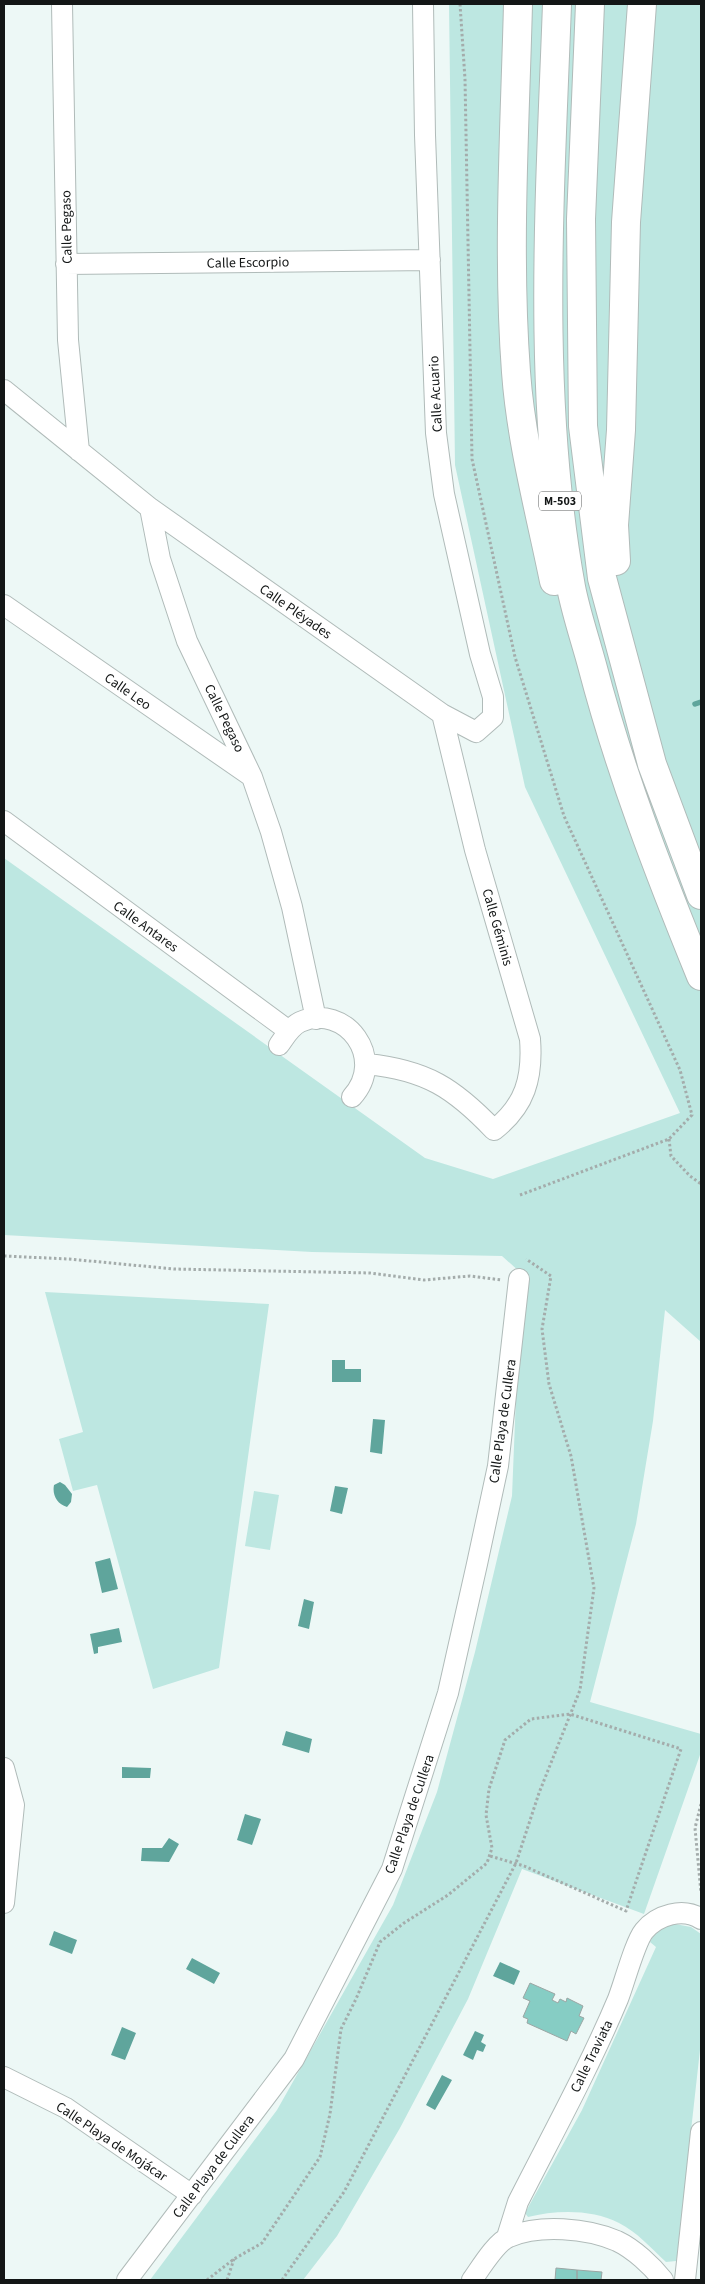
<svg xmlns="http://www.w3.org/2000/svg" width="705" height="2284" font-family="'Source Sans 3',sans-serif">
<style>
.green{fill:#bde7e1}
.water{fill:#5fa59c}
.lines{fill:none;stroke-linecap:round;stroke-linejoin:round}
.stream{stroke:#5fa59c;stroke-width:5.5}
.building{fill:#86cdc4;stroke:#9ba6a4}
.minor-casing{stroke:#b0bbb9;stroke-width:22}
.trunk-casing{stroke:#b0bbb9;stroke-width:30}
.path{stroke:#a4acab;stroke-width:3;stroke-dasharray:2.5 2.5;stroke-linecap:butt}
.minor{stroke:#fff;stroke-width:20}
.trunk{stroke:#fff;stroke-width:28}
.labels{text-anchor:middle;stroke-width:4.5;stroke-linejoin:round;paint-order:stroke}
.shield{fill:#fff;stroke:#5a5c5c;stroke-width:1}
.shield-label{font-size:12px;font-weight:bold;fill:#131616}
.street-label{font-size:14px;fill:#131616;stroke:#fff}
</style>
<rect width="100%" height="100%" fill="#edf8f6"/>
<path class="green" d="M449,4H701V1342L665,1310L653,1421L636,1524L590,1702L701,1734V1752L644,1914L522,1869L468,1999L400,2128L337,2236L303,2280H150L277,2110L393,1905L437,1792L475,1652L512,1496L521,1273L502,1256L312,1252L4,1235V858L425,1158L493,1179L680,1113L525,787L455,465Z
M45,1292L269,1304L219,1668L153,1689L97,1485L73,1491L59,1439L83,1432Z
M254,1491L279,1495L270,1550L245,1546Z
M675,1924L691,1927L701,1934V2041L677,2256L676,2261L666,2262C651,2248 637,2232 619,2223C592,2209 556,2210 528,2217L525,2213L582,2110L656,1947L650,1942C656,1930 662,1927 675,1924Z"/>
<path class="water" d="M332,1360H345V1369H361V1382H332Z
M373,1419L385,1420L382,1454L370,1452Z
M60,1482L65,1485L72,1494L71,1502L67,1507C57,1504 52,1495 54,1485Z
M335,1486L348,1488L342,1514L330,1511Z
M110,1558L118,1589L102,1593L95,1562Z
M304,1599L314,1602L309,1629L298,1626Z
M119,1628L122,1642L98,1647V1653L94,1654L90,1634Z
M286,1731L312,1739L309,1753L282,1745Z
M122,1767L151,1768L150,1778H122Z
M245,1814L261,1819L252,1845L237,1840Z
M169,1838L179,1844L169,1862L141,1861L142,1848H162Z
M54,1931L77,1940L72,1954L49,1945Z
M192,1958L220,1973L214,1984L186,1969Z
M500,1962L520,1971L514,1985L493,1976Z
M122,2027L136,2033L125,2060L111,2055Z
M475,2031L484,2035L481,2042L486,2045L483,2052L477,2050L473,2060L463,2055Z
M442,2075L452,2080L435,2110L426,2105Z"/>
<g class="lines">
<path class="stream" d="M695,704L701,702"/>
</g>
<path class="building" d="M530,1983L555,1994L552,2000L558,2003L560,1999L566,2002L567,1998L583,2006L579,2016L584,2018L576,2034L571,2031L567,2041L527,2023L528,2019L523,2017L530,2001L523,1998Z
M556,2268L577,2270V2280H555Z
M577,2270L602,2272L601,2280H577Z"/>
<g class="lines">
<g class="minor-casing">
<path id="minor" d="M62,4L68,340L79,451
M66,264L430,260
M4,390L150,508L160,559L187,641L252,777L271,832L292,907L316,1019
M150,508L442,714L476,732L493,717V697L480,654L444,494L436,433L425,135L423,4
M4,605L251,776
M4,821L289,1031
M279,1045C285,1037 290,1027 300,1022C346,1002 387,1059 352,1097
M367,1064C426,1070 454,1088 494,1130C525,1106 533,1078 530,1039L475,850L442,714
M4,1768L14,1805L4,1903
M4,2077L66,2108L192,2195
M507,2237L518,2202C552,2135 589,2068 618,1999C624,1984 635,1942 644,1931C657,1915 683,1907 701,1919
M127,2280L294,2059L392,1869L448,1693L477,1564L498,1466L519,1279
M472,2280C480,2269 496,2242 509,2237C539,2224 587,2228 617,2241C634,2249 652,2266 663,2280
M685,2280L701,2132"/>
</g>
<g class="trunk-casing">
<path id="trunk" d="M518,4C515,125 507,251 516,372C521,442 540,512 554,581
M557,4C550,198 536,395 571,587C576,613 585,639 592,665C620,772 659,873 701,976
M590,4L581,219L583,426L602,578L652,764L701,895
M616,561L614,525L621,430L626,222L642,4"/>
</g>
<path class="path" d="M460,4L465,79L472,459L515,657L564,816L680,1070L692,1115L669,1139L520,1195
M669,1139L671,1156L690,1176L701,1184
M4,1256L69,1259L174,1269L370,1273L424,1280L470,1276L502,1280
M701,1804L695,1828L701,1893
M207,2280L234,2259L262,2243L320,2157L330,2114L341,2029L356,1999L380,1942L404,1923L448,1895L487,1863L492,1848L486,1815L489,1789L505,1740L531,1719L570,1714L681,1749L626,1911L524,1866L490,1856
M227,2280L234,2259
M282,2280L344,2192L516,1863L539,1793L580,1690L594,1588L571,1456L549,1384L542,1329L551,1276L526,1259"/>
<use href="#minor" class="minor"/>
<use href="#trunk" class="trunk"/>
</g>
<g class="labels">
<rect class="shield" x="539" y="491.5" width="42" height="19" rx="4"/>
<g class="shield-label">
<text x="560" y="505">M-503</text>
</g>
<g class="street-label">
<text transform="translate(66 227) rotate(-91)" y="5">Calle Pegaso</text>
<text transform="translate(248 262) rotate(-1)" y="5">Calle Escorpio</text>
<text transform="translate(435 394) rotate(-93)" y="5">Calle Acuario</text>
<text transform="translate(296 611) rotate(35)" y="5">Calle Pléyades</text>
<text transform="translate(128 691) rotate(35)" y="5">Calle Leo</text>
<text transform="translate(225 718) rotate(64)" y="5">Calle Pegaso</text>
<text transform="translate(146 926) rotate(36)" y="5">Calle Antares</text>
<text transform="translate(498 927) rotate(74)" y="5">Calle Géminis</text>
<text transform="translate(502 1421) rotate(-82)" y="5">Calle Playa de Cullera</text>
<text transform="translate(409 1814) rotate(-71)" y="5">Calle Playa de Cullera</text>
<text transform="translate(591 2056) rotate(-64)" y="5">Calle Traviata</text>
<text transform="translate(112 2141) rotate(34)" y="5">Calle Playa de Mojácar</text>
<text transform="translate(213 2166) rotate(-53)" y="5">Calle Playa de Cullera</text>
</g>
</g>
<rect width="705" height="2284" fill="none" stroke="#131616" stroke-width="10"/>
</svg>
